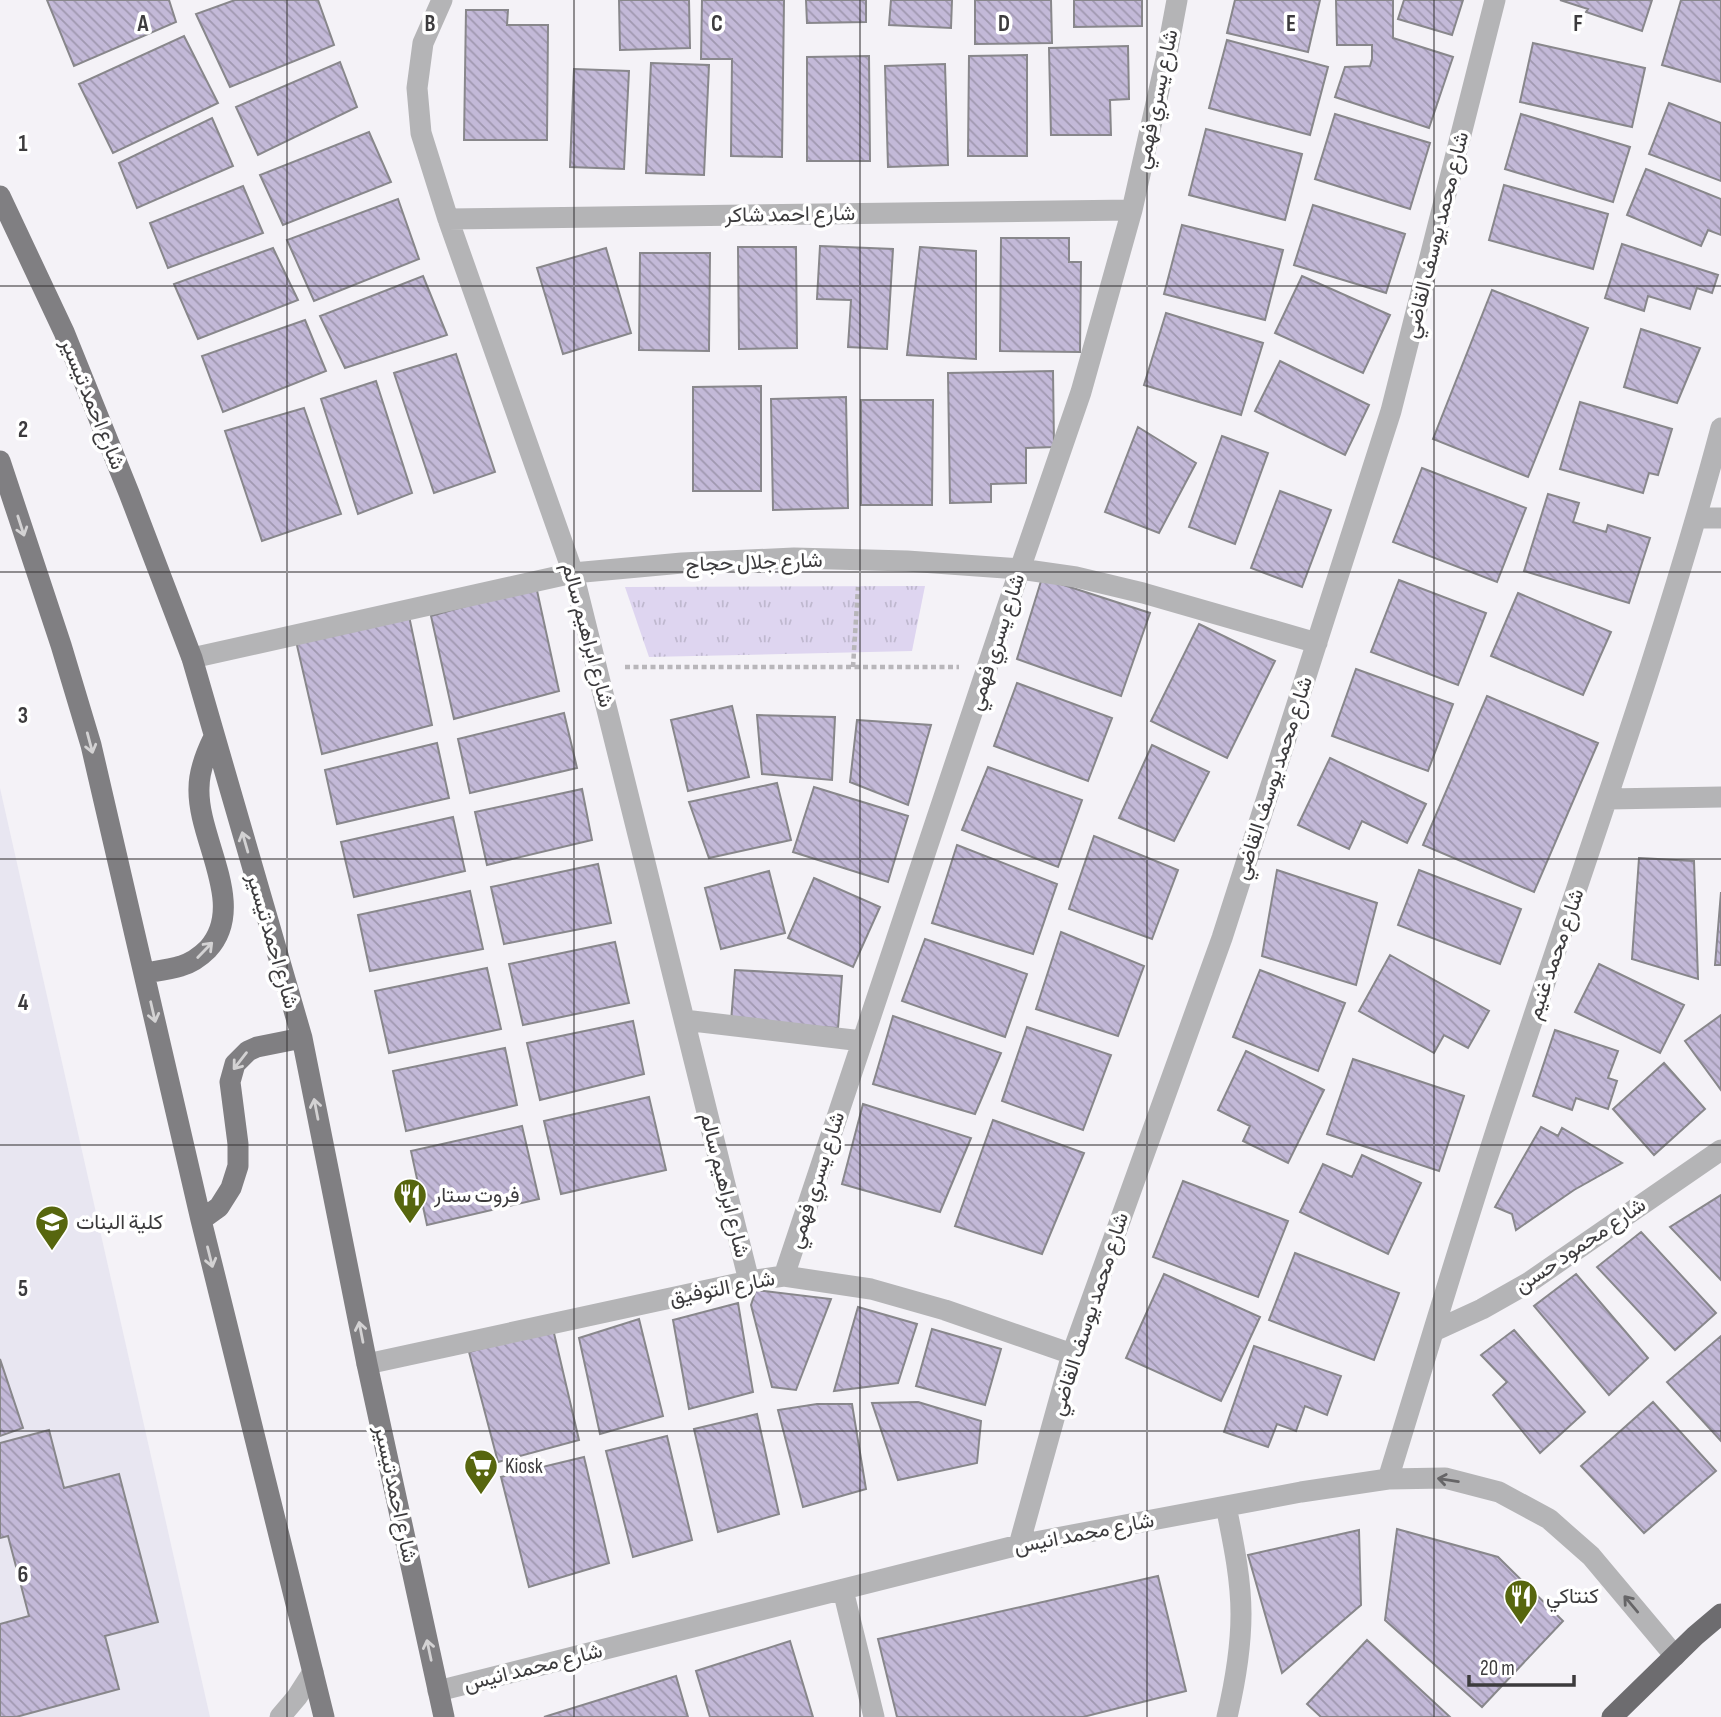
<svg xmlns="http://www.w3.org/2000/svg" width="1721" height="1717" font-family="'Sofia Sans Condensed',Vazirmatn,sans-serif">
<style>
.built{fill:#e8e6f1}
.park{fill:url(#park-tufts)}
.building{fill:url(#building-back-hatch);stroke:#88878b;stroke-width:2}
.lines{fill:none;stroke-linecap:round;stroke-linejoin:round}
.path{stroke:#b8b6ba;stroke-width:4.5;stroke-dasharray:5 3.5;stroke-linecap:butt}
.minor{stroke:#b4b4b6;stroke-width:21}
.major{stroke:#807f82;stroke-width:21}
.highway{stroke:#6d6c6f;stroke-width:21}
.oneway{stroke:#d3d2d3}
.oneway2{stroke:#666567}
.grid{fill:none;stroke:#3c3b3d;stroke-width:2;stroke-opacity:0.55}
.labels{text-anchor:middle;stroke-width:7;stroke-linejoin:round;paint-order:stroke}
.street-label{font-size:21px;fill:#3c3b3d;stroke:#fff}
.poi-label{font-size:21px;fill:#3c3b3d;stroke:#fff;text-anchor:start}
.grid-label{font-size:23px;text-anchor:middle;font-weight:bold;fill:#3c3b3d;stroke:#fff;stroke-width:7;stroke-linejoin:round;paint-order:stroke}
</style>
<defs>
<pattern id="park-tufts" width="24" height="20" patternUnits="userSpaceOnUse" patternTransform="scale(1.75)"><rect width="24" height="20" fill="#ded5f0"/><path d="M3 7l-1-3M5 7V3M7 7l1-3M15 17l-1-3M17 17v-4M19 17l1-3" fill="none" stroke="#bfb8cf"/></pattern>
<pattern id="building-back-hatch" width="6" height="6" patternUnits="userSpaceOnUse" patternTransform="scale(1.75)"><rect width="6" height="6" fill="#c3b9d8"/><path d="M-1 5l2 2M0 0l6 6M5-1l2 2" fill="none" stroke="#a098b0"/></pattern>
</defs>
<rect width="100%" height="100%" fill="#f4f2f7"/>
<path class="built" d="M0,788L210,1717H0Z"/>
<path class="park" d="M925,586L912,651L649,657L625,587Z"/>
<path class="building" d="M47,0H169L176,22L74,66Z
M235,0H318L334,45L230,87L196,14Z
M619,0H689L690,48L620,50Z
M702,0H784L782,157L731,156L732,59H701Z
M806,0H866V22L807,23Z
M891,0H952L951,28L889,25Z
M975,0H1051L1052,43L975,44Z
M1074,0H1142V26L1074,27Z
M1235,0H1320L1308,52L1227,33Z
M1336,0H1393V38L1453,57L1429,128L1335,97L1345,67L1370,66L1372,59V45H1337Z
M1404,0H1463L1452,35L1398,19Z
M1560,0H1652L1642,31L1586,12L1588,9Z
M1681,0H1721V82L1662,65Z
M466,10H508L507,25H548L547,140H464Z
M184,36L218,103L113,153L79,84Z
M1227,40L1328,67L1310,135L1209,108Z
M1533,43L1645,68L1632,127L1520,102Z
M1128,46L1129,99L1110,100L1111,135H1051L1049,48Z
M1027,55V156H968L969,56Z
M869,56L870,161H807V57Z
M340,62L357,107L258,155L236,107Z
M651,63L709,65L704,175L646,173Z
M945,64L948,165L888,167L885,66Z
M574,69L629,71L624,169L570,167Z
M1669,103L1721,123V181L1649,154Z
M1335,114L1430,143L1410,209L1315,179Z
M1521,114L1630,147L1613,202L1505,169Z
M212,118L233,166L137,208L119,163Z
M1206,129L1302,154L1285,220L1189,195Z
M369,132L391,182L283,225L260,175Z
M1646,169L1721,199V235L1708,230L1701,246L1627,215Z
M1504,185L1608,214L1593,269L1489,240Z
M243,186L263,233L168,268L150,223Z
M398,199L419,259L314,301L287,240Z
M1313,205L1405,234L1386,293L1294,265Z
M1182,225L1283,250L1265,320L1164,294Z
M1001,238H1069V262H1081L1080,352L1000,351Z
M1622,244L1718,275L1712,293L1697,288L1690,309L1648,296L1644,311L1605,298Z
M820,246L893,249L887,349L848,347L851,300L817,299Z
M738,247H796L797,348L739,349Z
M920,247L976,251V359L907,355Z
M273,248L298,300L198,339L174,284Z
M606,248L631,333L563,354L537,268Z
M640,253H710L709,351L639,350Z
M423,276L447,335L345,368L320,316Z
M1302,276L1390,315L1363,373L1275,333Z
M1492,290L1588,328L1528,477L1433,439Z
M1166,313L1263,343L1241,415L1144,385Z
M305,320L326,371L223,412L202,356Z
M1641,329L1700,348L1677,403L1624,387Z
M456,354L495,472L434,493L394,373Z
M1280,361L1369,405L1345,455L1255,411Z
M1053,371L1054,447L1026,448V483L991,484V502L950,503L948,373Z
M376,381L412,493L358,514L321,399Z
M761,386V491H693V387Z
M846,397L848,508L773,510L771,399Z
M861,400H933L932,505H861Z
M1580,402L1672,429L1658,475L1649,473L1643,493L1560,469Z
M304,408L341,514L262,541L225,431Z
M1138,427L1196,463L1159,533L1105,512Z
M1222,436L1268,453L1235,544L1189,527Z
M1422,468L1526,508L1497,582L1393,542Z
M1280,491L1331,510L1302,587L1251,568Z
M1548,494L1579,503L1573,522L1606,532L1608,525L1650,538L1629,603L1524,571Z
M1042,578L1150,613L1121,696L1017,659Z
M1399,580L1486,613L1458,685L1371,652Z
M536,586L559,691L454,719L431,616Z
M1518,593L1611,632L1583,695L1491,656Z
M409,616L432,725L322,754L296,641Z
M1199,624L1275,661L1227,758L1151,721Z
M1356,669L1453,704L1428,771L1332,736Z
M1017,683L1112,718L1088,781L994,746Z
M1487,696L1598,743L1534,892L1423,845Z
M732,706L749,777L688,791L671,720Z
M564,713L577,768L470,793L458,739Z
M757,715L835,717L832,780L762,774Z
M857,720L931,725L908,805L850,782Z
M437,743L449,798L337,824L325,770Z
M1152,745L1209,772L1174,841L1119,818Z
M1330,758L1426,804L1407,843L1362,821L1349,849L1298,825Z
M988,767L1082,800L1058,867L962,830Z
M777,783L791,840L709,858L689,802Z
M814,787L908,816L888,882L793,852Z
M582,789L592,840L487,865L475,812Z
M453,817L465,871L354,897L341,842Z
M1094,836L1178,870L1152,939L1069,909Z
M957,845L1057,884L1033,954L932,923Z
M1639,858L1694,861L1698,979L1632,959Z
M598,864L611,923L504,944L491,887Z
M1277,870L1377,903L1356,985L1262,956Z
M1419,870L1521,909L1500,964L1398,925Z
M769,871L785,933L721,949L705,888Z
M814,878L880,907L853,967L788,938Z
M470,891L483,949L370,971L358,915Z
M1721,892V965H1715Z
M1061,932L1144,966L1118,1036L1036,1009Z
M925,939L1027,974L1005,1037L902,1001Z
M615,942L629,1003L523,1025L509,964Z
M1390,955L1489,1011L1468,1048L1444,1035L1434,1053L1359,1011Z
M1599,964L1684,1005L1660,1053L1575,1012Z
M487,968L501,1029L389,1053L375,991Z
M735,970L842,976L838,1028L731,1022Z
M1260,970L1345,1003L1318,1071L1233,1037Z
M1721,1015V1090L1685,1041Z
M893,1016L1001,1053L975,1114L873,1084Z
M633,1021L644,1074L540,1100L527,1043Z
M1027,1027L1111,1055L1083,1130L1002,1101Z
M1555,1030L1618,1051L1608,1078L1617,1081L1608,1109L1576,1098L1572,1110L1533,1096Z
M505,1048L517,1105L406,1131L393,1071Z
M1246,1051L1324,1090L1288,1163L1243,1141L1250,1126L1218,1110Z
M1353,1059L1464,1096L1439,1171L1327,1134Z
M1664,1063L1705,1109L1654,1155L1613,1109Z
M649,1097L666,1170L561,1194L544,1121Z
M863,1104L971,1138L940,1212L842,1184Z
M993,1120L1084,1153L1042,1254L955,1226Z
M522,1126L539,1199L427,1225L411,1151Z
M1541,1127L1558,1136L1562,1128L1622,1163L1574,1190L1516,1230L1512,1214L1495,1207Z
M1362,1155L1421,1183L1388,1254L1300,1212L1323,1164L1352,1177Z
M1183,1181L1288,1221L1258,1297L1153,1257Z
M1721,1195V1280L1670,1227Z
M1641,1232L1716,1313L1675,1350L1597,1267Z
M1295,1253L1399,1293L1374,1360L1269,1320Z
M1164,1274L1260,1317L1221,1401L1126,1358Z
M1576,1274L1648,1358L1609,1395L1534,1306Z
M756,1290L831,1299L796,1390L772,1387L751,1305Z
M738,1303L753,1392L689,1409L673,1320Z
M858,1307L917,1324L898,1383L834,1391Z
M639,1319L663,1416L600,1434L579,1338Z
M553,1329L579,1440L498,1462L469,1352Z
M932,1329L1001,1349L985,1405L916,1386Z
M1514,1330L1585,1412L1540,1453L1493,1395L1507,1382L1481,1355Z
M1721,1336V1441L1667,1382Z
M1254,1346L1341,1376L1327,1415L1305,1406L1296,1431L1277,1424L1268,1447L1224,1432Z
M0,1359L23,1428L0,1436Z
M918,1402L981,1421L977,1463L898,1480L872,1403Z
M1653,1402L1716,1471L1644,1533L1581,1466Z
M817,1404H852L866,1489L803,1507L778,1410Z
M757,1414L779,1514L718,1532L694,1429Z
M49,1430L64,1488L119,1474L158,1622L105,1636L119,1689L16,1717H0V1624L29,1616L8,1536L0,1538V1443Z
M667,1436L692,1540L633,1557L606,1451Z
M584,1457L609,1563L529,1587L501,1477Z
M1397,1529L1498,1557L1563,1621L1482,1707L1385,1620Z
M1359,1530L1361,1605L1282,1673L1248,1555Z
M1158,1576L1186,1691L1083,1717H897L878,1639Z
M1367,1640L1450,1717H1321L1307,1704Z
M790,1641L813,1717H710L696,1671Z
M676,1676L688,1717H544Z"/>
<g class="lines">
<path class="path" d="M625,667H959
M853,667L858,587"/>
<path class="minor" d="M442,0L423,43L417,88L421,133L448,219L573,573L749,1281
M448,219L1132,210
M1697,518H1721
M192,658L573,573L682,563L794,558L907,561L1020,569L1076,577L1143,593L1317,643
M1608,799L1721,797
M684,1020L862,1041
M784,1276L1020,569L1081,392L1132,210L1166,59L1177,0
M1434,1331L1482,1309L1528,1283L1721,1150
M367,1364L749,1281L784,1276L871,1289L945,1310L1072,1354
M1388,1479C1429,1347 1468,1214 1512,1082C1583,865 1662,649 1721,428
M1226,1506C1233,1541 1241,1578 1241,1614C1241,1649 1235,1683 1227,1717
M1019,1545L1072,1354L1222,938L1391,411L1495,0
M843,1590L874,1717
M438,1691L1019,1545L1301,1492L1388,1479L1445,1478L1499,1492L1549,1519L1591,1556L1675,1656
M280,1717L297,1697L313,1672"/>
<path class="major" d="M0,196L64,332L129,493L192,658L302,1038L367,1364L444,1717
M0,461L61,645L91,745L201,1220L324,1717
M144,973C156,971 169,970 181,966C191,963 200,957 208,949C248,905 197,839 199,788C199,770 206,753 214,737
M201,1220L219,1207L231,1188L238,1166V1144L230,1082L235,1064L248,1051L257,1047L302,1038"/>
<path class="highway" d="M1612,1717L1695,1636L1721,1614"/>
</g>
<defs><path id="oneway-shaft" d="M-6 0H5M1.5-3L5.5 0L1.5 3" fill="none" stroke-width="1.6" stroke-linecap="round" stroke-linejoin="round" transform="scale(1.75)"/></defs>
<g class="oneway">
<use href="#oneway-shaft" transform="translate(21 526) rotate(72)"/>
<use href="#oneway-shaft" transform="translate(90 743) rotate(75)"/>
<use href="#oneway-shaft" transform="translate(245 842) rotate(-106)"/>
<use href="#oneway-shaft" transform="translate(205 950) rotate(-46)"/>
<use href="#oneway-shaft" transform="translate(153 1012) rotate(77)"/>
<use href="#oneway-shaft" transform="translate(240 1061) rotate(128)"/>
<use href="#oneway-shaft" transform="translate(316 1109) rotate(-101)"/>
<use href="#oneway-shaft" transform="translate(210 1257) rotate(76)"/>
<use href="#oneway-shaft" transform="translate(361 1332) rotate(-101)"/>
<use href="#oneway-shaft" transform="translate(429 1650) rotate(-102)"/>
</g>
<g class="oneway2">
<use href="#oneway-shaft" transform="translate(1448 1480) rotate(-171)"/>
<use href="#oneway-shaft" transform="translate(1631 1604) rotate(-130)"/>
</g>
<path class="grid" d="M287,0V1717M574,0V1717M860,0V1717M1147,0V1717M1434,0V1717M0,286H1721M0,572H1721M0,859H1721M0,1145H1721M0,1431H1721"/>
<defs>
<g id="restaurant-pin" transform="scale(1.75)"><path d="M0 17L-7.5 6A9.5 9.5 0 1 1 7.5 6Z" fill="#57660e" stroke="#fff"/><path d="M-5-6h1v4h1v-4h1v4h1v-4h1v5L-1.5 .5V6h-2V.5L-5-1ZM5-6V6H3V1.5H1.5Q1.5-4 5-6Z" fill="#fff"/></g>
<g id="university-pin" transform="scale(1.75)"><path d="M0 17L-7.5 6A9.5 9.5 0 1 1 7.5 6Z" fill="#57660e" stroke="#fff"/><path d="M0-5L7-2L0 1L-7-2ZM-4 1L0 2.5L4 1V4Q0 6-4 4Z" fill="#fff"/></g>
<g id="supermarket-pin" transform="scale(1.75)"><path d="M0 17L-7.5 6A9.5 9.5 0 1 1 7.5 6Z" fill="#57660e" stroke="#fff"/><path d="M-6-5.5h2.5l.6 2H6L4.5 2H-2.5L-4.4-4H-6ZM-1.5 3.2a1.3 1.3 0 1 0 .1 0ZM3 3.2a1.3 1.3 0 1 0 .1 0Z" fill="#fff"/></g>
</defs>
<g fill-rule="evenodd">
<use href="#restaurant-pin" x="410" y="1195"/>
<use href="#university-pin" x="52" y="1222"/>
<use href="#supermarket-pin" x="481" y="1466"/>
<use href="#restaurant-pin" x="1521" y="1596"/>
</g>
<g class="labels">
<g class="street-label">
<text transform="translate(1156 99) rotate(-78)" y="7">شارع يسري فهمي</text>
<text transform="translate(790 214) rotate(-1)" y="7">شارع احمد شاكر</text>
<text transform="translate(1436 235) rotate(-76)" y="7">شارع محمد يوسف القاضي</text>
<text transform="translate(93 404) rotate(68)" y="7">شارع احمد تيسير</text>
<text transform="translate(754 562) rotate(-2)" y="7">شارع جلال حجاج</text>
<text transform="translate(588 635) rotate(75)" y="7">شارع ابراهيم سالم</text>
<text transform="translate(996 642) rotate(-72)" y="7">شارع يسري فهمي</text>
<text transform="translate(1273 778) rotate(-72)" y="7">شارع محمد يوسف القاضي</text>
<text transform="translate(273 941) rotate(74)" y="7">شارع احمد تيسير</text>
<text transform="translate(1555 954) rotate(-71)" y="7">شارع محمد غنيم</text>
<text transform="translate(816 1180) rotate(-72)" y="7">شارع يسري فهمي</text>
<text transform="translate(725 1185) rotate(76)" y="7">شارع ابراهيم سالم</text>
<text transform="translate(1580 1245) rotate(-34)" y="7">شارع محمود حسن</text>
<text transform="translate(722 1288) rotate(-11)" y="7">شارع التوفيق</text>
<text transform="translate(1089 1314) rotate(-72)" y="7">شارع محمد يوسف القاضي</text>
<text transform="translate(396 1494) rotate(78)" y="7">شارع احمد تيسير</text>
<text transform="translate(1084 1533) rotate(-11)" y="7">شارع محمد انيس</text>
<text transform="translate(533 1667) rotate(-14)" y="7">شارع محمد انيس</text>
</g>
<g class="poi-label">
<text x="434" y="1202">فروت ستار</text>
<text x="76" y="1229">كلية البنات</text>
<text x="505" y="1473">Kiosk</text>
<text x="1546" y="1603">كنتاكي</text>
</g>
</g>
<g class="grid-label">
<text x="143" y="31">A</text>
<text x="430" y="31">B</text>
<text x="717" y="31">C</text>
<text x="1004" y="31">D</text>
<text x="1291" y="31">E</text>
<text x="1578" y="31">F</text>
<text x="23" y="151">1</text>
<text x="23" y="437">2</text>
<text x="23" y="723">3</text>
<text x="23" y="1010">4</text>
<text x="23" y="1296">5</text>
<text x="23" y="1582">6</text>
</g>
<path d="M1469 1675v10h105v-10" fill="none" stroke="#3c3b3d" stroke-width="3.5"/>
<text x="1480" y="1675" font-size="21" fill="#3c3b3d" stroke="#ffffff" stroke-width="5" paint-order="stroke">20 m</text>
</svg>
